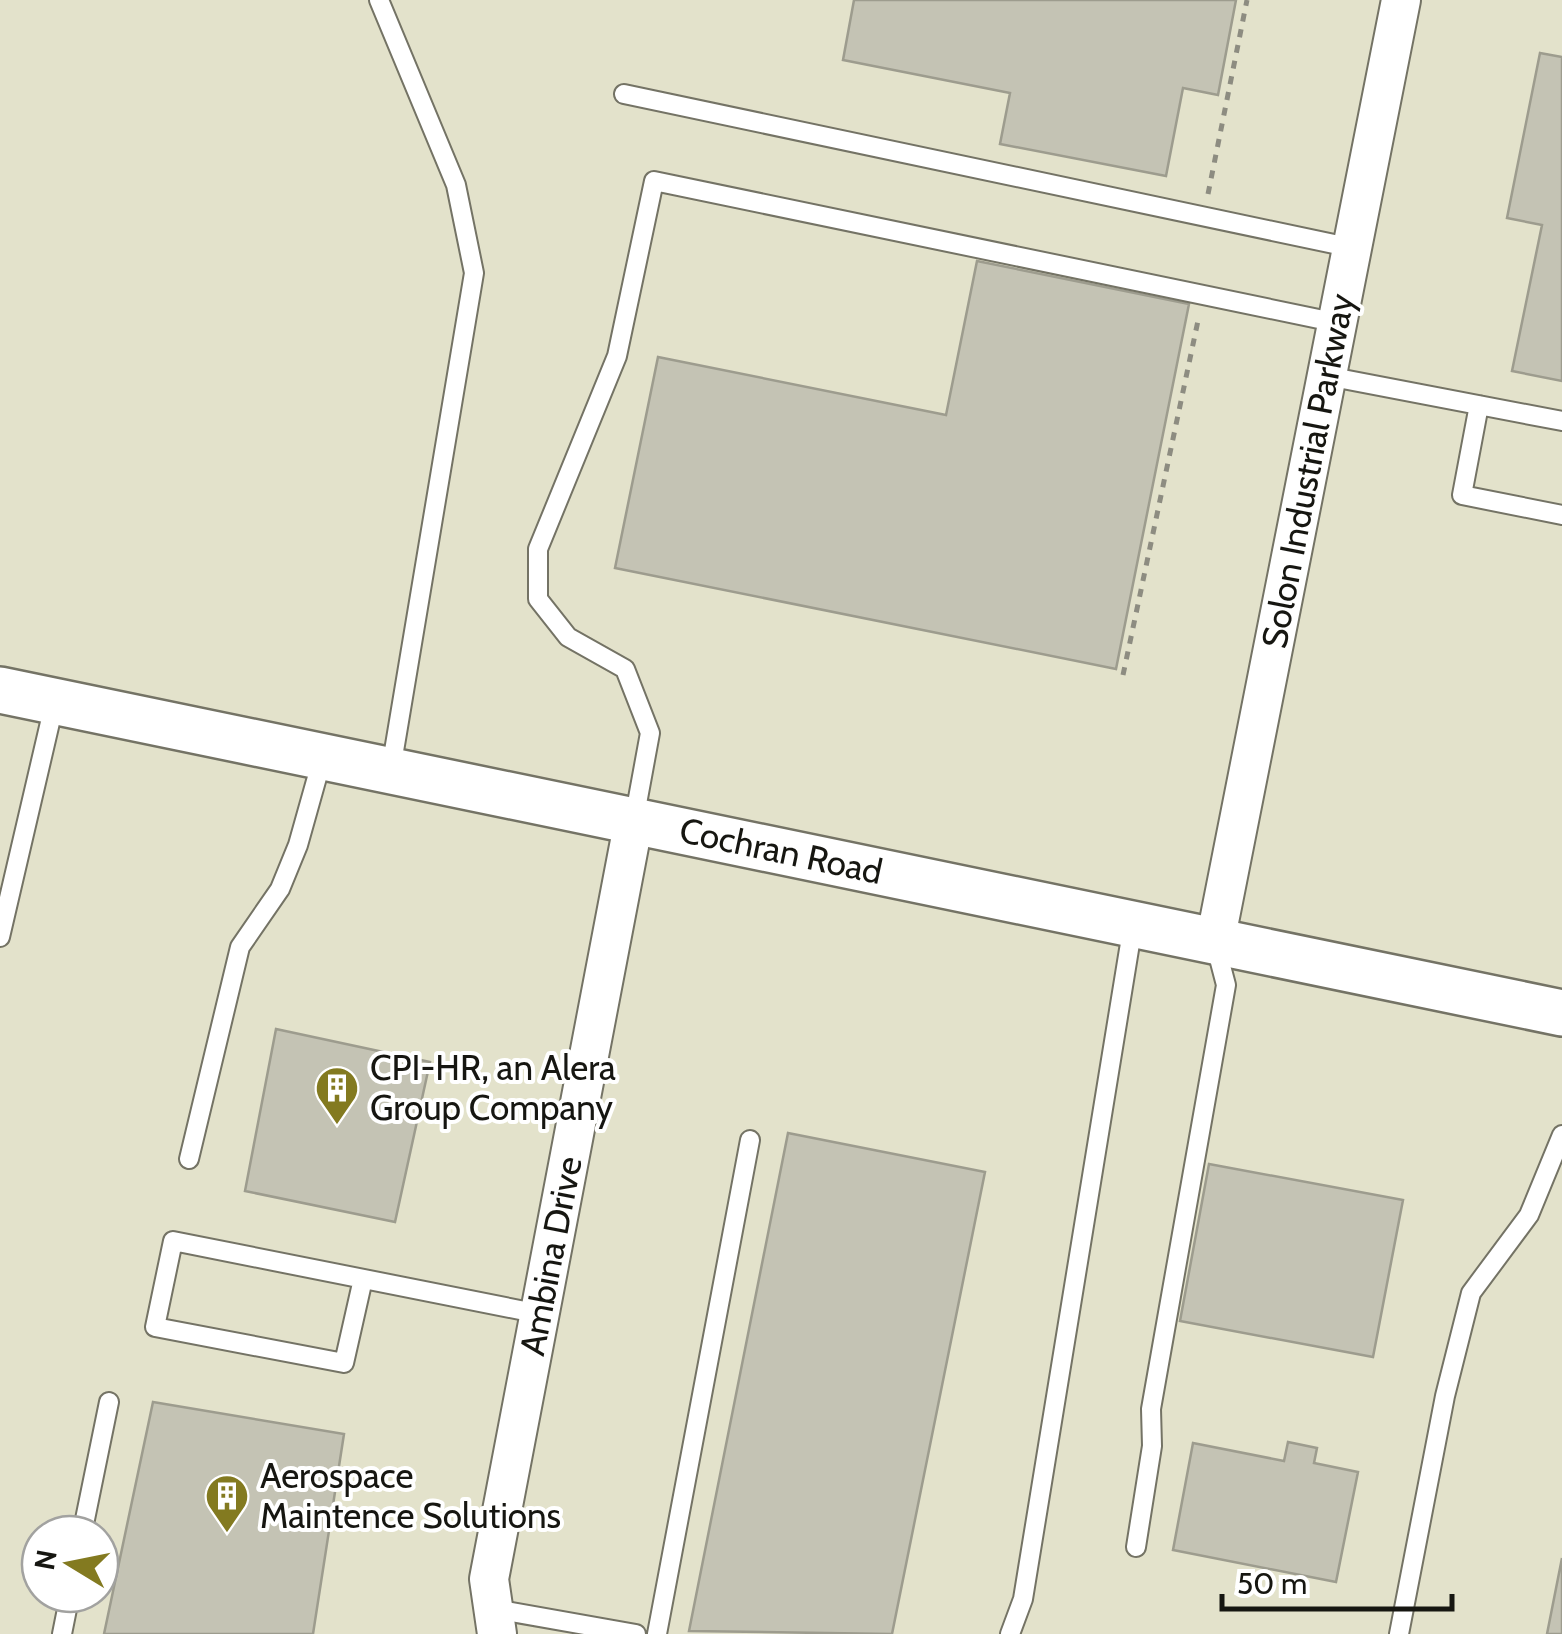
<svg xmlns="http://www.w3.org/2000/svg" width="1562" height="1634" font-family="Cabin,sans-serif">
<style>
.built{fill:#e3e2cb;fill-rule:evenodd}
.building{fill:#c4c3b4;stroke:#9d9c8e;stroke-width:2.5}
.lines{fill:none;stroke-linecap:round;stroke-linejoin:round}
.service-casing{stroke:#747365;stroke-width:22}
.minor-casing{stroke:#747365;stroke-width:42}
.tertiary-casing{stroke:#747365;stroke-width:50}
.path{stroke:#8d8c81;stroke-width:5;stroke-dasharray:8 8;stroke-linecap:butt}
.service{stroke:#fff;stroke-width:18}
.minor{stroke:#fff;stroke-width:38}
.tertiary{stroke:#fff;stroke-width:45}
.labels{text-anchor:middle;stroke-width:8;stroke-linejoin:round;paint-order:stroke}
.street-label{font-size:35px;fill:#161611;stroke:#fff}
.poi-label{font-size:35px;fill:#161611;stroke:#fff;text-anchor:start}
</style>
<rect width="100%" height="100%" fill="#ecebdc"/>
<path class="built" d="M0,0H1562V1634H0ZM40,1534H100V1594H40Z"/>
<path class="building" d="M854,0H1236L1218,95L1183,88L1166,176L1000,144L1010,93L843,60Z
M1540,53L1562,57V381L1512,371L1542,225L1507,218Z
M977,261L1189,304L1116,669L615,568L658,357L946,415Z
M276,1029L430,1062L395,1222L245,1191Z
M788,1133L985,1172L892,1634L689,1631Z
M1209,1164L1403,1200L1373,1357L1180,1321Z
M153,1402L344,1434L313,1634H104Z
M1288,1442L1317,1448L1314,1463L1358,1472L1336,1582L1173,1550L1193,1443L1284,1461Z
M1562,1558V1634H1547Z"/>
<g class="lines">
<g class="service-casing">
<path id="service" d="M379,0L456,185L474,273L391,769
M624,94L1353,248
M1327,376L1562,421
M1479,405L1462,495L1562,515
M634,820L650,733L625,669L568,637L538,599V549L617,356L654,181L1338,323
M0,937L55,701
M189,1159L240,947L280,889L298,845L323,756
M363,1279L344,1363L155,1327L173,1241L540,1314
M82,1534L109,1402
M1136,1547L1152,1446L1151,1409L1226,985L1215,943
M494,1609L636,1634
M62,1634L70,1594
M657,1634L750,1140
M1010,1634L1023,1599L1133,925
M1399,1634L1445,1396L1471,1293L1529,1215L1562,1135"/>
</g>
<g class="minor-casing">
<path id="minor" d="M1215,942L1401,0
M497,1634L489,1579L634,820"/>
</g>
<g class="tertiary-casing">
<path id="tertiary" d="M0,690L1562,1013"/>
</g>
<path class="path" d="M1208,194L1247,0
M1123,675L1199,316"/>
<use href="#service" class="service"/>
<use href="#minor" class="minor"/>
<use href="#tertiary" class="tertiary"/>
</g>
<defs>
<g id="building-pin" transform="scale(2.25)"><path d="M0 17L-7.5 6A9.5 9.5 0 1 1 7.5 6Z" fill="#837a20" stroke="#fff"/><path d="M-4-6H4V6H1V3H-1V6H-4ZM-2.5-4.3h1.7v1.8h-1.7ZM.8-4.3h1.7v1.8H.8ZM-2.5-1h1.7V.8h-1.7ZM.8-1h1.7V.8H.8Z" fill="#fff"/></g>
</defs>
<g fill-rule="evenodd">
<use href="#building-pin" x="337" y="1088"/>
<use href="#building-pin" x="227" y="1496"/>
</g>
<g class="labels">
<g class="street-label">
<text transform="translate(1308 471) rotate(-79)" y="12">Solon Industrial Parkway</text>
<text transform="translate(781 851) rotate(12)" y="12">Cochran Road</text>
<text transform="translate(551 1256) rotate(-79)" y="12">Ambina Drive</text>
</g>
<g class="poi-label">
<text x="370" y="1080">CPI-HR, an Alera<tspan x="370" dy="40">Group Company</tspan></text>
<text x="260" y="1488">Aerospace<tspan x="260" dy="40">Maintence Solutions</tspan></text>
</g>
</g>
<g transform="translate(70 1564) rotate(280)"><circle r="48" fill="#ffffff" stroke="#a2a2a0" stroke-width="2.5"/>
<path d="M0-8L18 38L0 25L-18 38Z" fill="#837a20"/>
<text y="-15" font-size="28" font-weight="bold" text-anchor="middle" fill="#161611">N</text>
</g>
<path d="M1222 1594v15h230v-15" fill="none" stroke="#161611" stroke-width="5"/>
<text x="1237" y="1594" font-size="30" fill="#161611" stroke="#ffffff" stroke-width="8" paint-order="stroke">50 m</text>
</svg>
